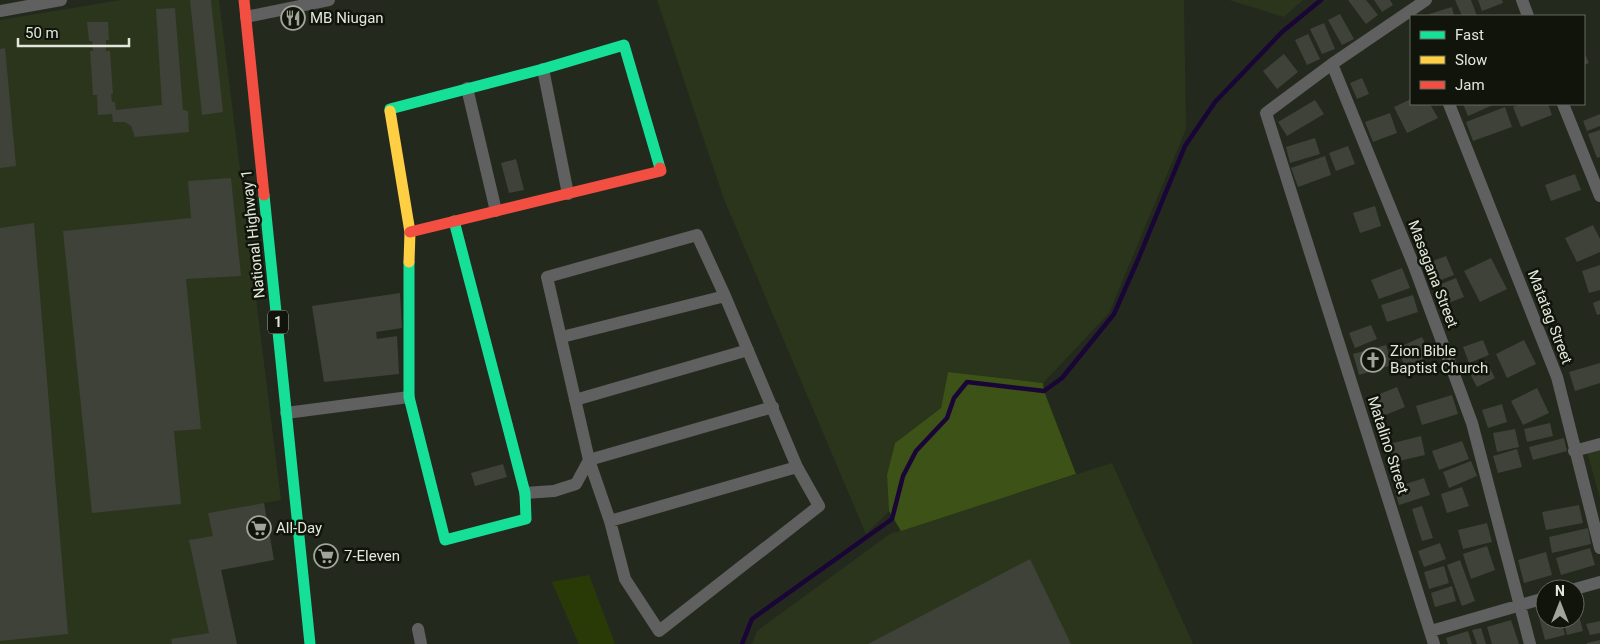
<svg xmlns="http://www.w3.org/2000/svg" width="1600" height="644" font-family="Roboto,sans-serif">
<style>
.built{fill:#2b351c}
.green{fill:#293a07}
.forest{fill:#3c5216}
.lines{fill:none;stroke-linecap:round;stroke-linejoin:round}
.stream{stroke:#190637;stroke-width:4.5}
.building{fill:#3e4238}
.street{stroke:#5f605f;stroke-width:12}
.fast{stroke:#16e098;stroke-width:11}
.slow{stroke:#ffcf43;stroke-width:11}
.jam{stroke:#f24e42;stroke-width:11}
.labels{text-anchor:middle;stroke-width:5;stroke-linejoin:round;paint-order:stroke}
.shield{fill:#10140b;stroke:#a2a89c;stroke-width:1}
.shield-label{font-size:14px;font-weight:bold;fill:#e1e8da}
.poi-label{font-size:15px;fill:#e1e8da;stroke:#10140b;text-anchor:start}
.street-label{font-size:15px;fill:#e1e8da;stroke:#10140b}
</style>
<rect width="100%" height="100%" fill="#24291e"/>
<path class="built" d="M121,0H219L281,500L209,513L237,644H0V20Z
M657,0H1184L1186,129L1109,313L1043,383L948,372L941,408L895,443L887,475L889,511L866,534L724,199Z
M1229,0H1303L1284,17Z
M1600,449V498L1587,452Z
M1112,463L1193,644H752L757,631L890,534Z"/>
<path class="green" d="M589,575L615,644H579L552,582Z"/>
<path class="forest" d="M948,372L1043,383L1044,391L1076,474L901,531L889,511L887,475L895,443L941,408Z"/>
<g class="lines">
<path class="stream" d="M742,644L752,619L892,519L903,476L916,451L947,418L954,398L967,382L1044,391L1062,378L1114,314L1137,262L1185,146L1215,102L1282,32L1321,0"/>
</g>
<path class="building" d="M190,0H211L223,112L202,115Z
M1348,0H1366L1378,15L1366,24Z
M1374,0H1390L1393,5L1382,12Z
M1455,0H1471L1477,16H1462Z
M1478,0H1502L1503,3L1482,11Z
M1452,7L1454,16H1430L1429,14Z
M175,8L183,110L188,111L189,132L135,137L131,126L125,122H113L112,114L98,115L97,95H93L90,51H93L92,41H89L87,22H108L109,40H106V51H110L113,94H111L112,102H115L116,110L162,105L156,9Z
M1340,14L1354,39L1342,45L1328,20Z
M1324,23L1335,49L1322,54L1310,29Z
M1308,34L1320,59L1307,65L1295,40Z
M5,48L16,166L0,168V49Z
M1584,52L1589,63L1584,65Z
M1284,54L1298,72L1277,89L1263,71Z
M1362,78L1369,94L1357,99L1350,83Z
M1411,99V104H1430L1438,118L1407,133L1394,107Z
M1315,100L1324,114L1287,136L1278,122Z
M1463,104H1495L1468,116Z
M1521,104H1548L1552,115L1521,127L1513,107Z
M1505,107L1512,127L1473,141L1466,122Z
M1390,113L1397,133L1373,142L1365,122Z
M1600,114V126L1587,131L1583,121Z
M1600,130V157L1597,158L1588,134Z
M1315,138L1320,154L1290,163L1286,147Z
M1348,146L1355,164L1336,171L1329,153Z
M1325,156L1331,175L1298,187L1291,168Z
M516,159L524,190L509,193L501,163Z
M1575,174L1581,190L1551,201L1545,185Z
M231,178L241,276L186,279L201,429L174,431L181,504L92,513L63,231L191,218L188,181Z
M1375,206L1381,226L1360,233L1353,213Z
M34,223L68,634L0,641V228Z
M1593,225L1600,239V252L1577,262L1565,238Z
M1446,256L1454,275L1433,283L1425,264Z
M1491,258L1507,289L1480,302L1464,271Z
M1600,265V290L1589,293L1582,271Z
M1402,268L1410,288L1379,299L1371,280Z
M1456,278L1464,297L1448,303L1441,284Z
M400,293L402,328L376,332L377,339L397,336L399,374L324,382L312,306Z
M1413,295L1418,312L1387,322L1381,305Z
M1600,300V314L1597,315L1593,303Z
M1371,325L1377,339L1355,348L1349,333Z
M1422,337L1431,356L1405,367L1397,348Z
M1483,340L1489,355L1469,363L1463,347Z
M1524,340L1536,364L1507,378L1496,354Z
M1386,345L1392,365L1359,375L1353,354Z
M1486,361L1495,378L1477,387L1468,370Z
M1600,363V383L1575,391L1569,372Z
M1397,387L1405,407L1373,420L1365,400Z
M1537,388L1549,413L1523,425L1511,401Z
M1452,395L1458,414L1422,425L1416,406Z
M1502,404L1507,422L1488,428L1482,410Z
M1550,423L1553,436L1527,442L1524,429Z
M1515,429L1519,447L1497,452L1493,433Z
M1421,436L1425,455L1394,462L1389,444Z
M1564,438L1567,451L1533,460L1529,447Z
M1462,441L1469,459L1439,470L1432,451Z
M1517,449L1522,467L1498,473L1493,456Z
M1471,461L1477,476L1449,488L1443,472Z
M503,464L507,477L475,486L471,473Z
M1424,478L1430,495L1399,505L1394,488Z
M1462,487L1469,506L1447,513L1441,494Z
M264,503L274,560L221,570L237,644H172L171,639L209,633L189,540L213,536L208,513Z
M1579,505L1583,523L1546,530L1542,512Z
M1422,506L1433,538L1422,541L1412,509Z
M1487,523L1492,542L1463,549L1458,530Z
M1588,528L1591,544L1552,553L1549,537Z
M1440,543L1446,559L1424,567L1418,551Z
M1487,546L1495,570L1471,579L1463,554Z
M1590,548L1595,565L1561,575L1556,558Z
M1546,552L1552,575L1524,583L1518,560Z
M1030,559L1071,644H868Z
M1460,560L1475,601L1462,606L1447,565Z
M1444,566L1449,583L1429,589L1424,572Z
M1452,586L1456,601L1435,607L1431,593Z
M1576,605L1583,631L1567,635L1563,619H1575Z
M1545,612V619H1561L1565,635L1545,640L1538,614Z
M1511,620L1519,644H1492L1487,627Z
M1600,621V633L1590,635L1586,624Z
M1481,628L1486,644H1477L1472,630Z
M1468,631L1472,644H1448L1446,638Z
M1600,640V644H1587V643Z"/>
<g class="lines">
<path class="street" d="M1426,0L1332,64L1266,113L1434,644
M1522,0L1528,16
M0,11L61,0
M246,17L329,0
M1332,64L1414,266L1472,423L1530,644
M543,69L568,194
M467,88L496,211
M1449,104L1557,377L1600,548
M1563,104L1600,196
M697,235L725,296L797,467L819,506L659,631L625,579L610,521L589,460L547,277Z
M562,337L725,296
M575,400L748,350
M286,413L409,397
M1574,451L1600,444
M525,493L554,491L576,484L589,460L773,407
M610,521L797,467
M1575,589L1600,582
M418,629L421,644
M1431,631L1545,598"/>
<path class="fast" d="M390,111V109L543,69L624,45L660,168
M264,195L310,644
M409,262V397L445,540L526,519L525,493L454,221"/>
<path class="slow" d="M390,111L410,232L409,262"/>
<path class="jam" d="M244,0L264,195
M410,232L661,171L660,168"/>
</g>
<defs>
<g id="restaurant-ring" transform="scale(1.25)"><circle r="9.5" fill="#10140b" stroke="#9fa598" stroke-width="1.5"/><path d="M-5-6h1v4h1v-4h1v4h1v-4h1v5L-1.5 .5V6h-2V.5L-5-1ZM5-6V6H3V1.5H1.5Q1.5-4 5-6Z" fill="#9fa598"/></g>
<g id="church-ring" transform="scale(1.25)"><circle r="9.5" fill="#10140b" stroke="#9fa598" stroke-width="1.5"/><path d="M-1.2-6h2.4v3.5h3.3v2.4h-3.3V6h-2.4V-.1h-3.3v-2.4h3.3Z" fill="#9fa598"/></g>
<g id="supermarket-ring" transform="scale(1.25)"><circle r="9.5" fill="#10140b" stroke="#9fa598" stroke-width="1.5"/><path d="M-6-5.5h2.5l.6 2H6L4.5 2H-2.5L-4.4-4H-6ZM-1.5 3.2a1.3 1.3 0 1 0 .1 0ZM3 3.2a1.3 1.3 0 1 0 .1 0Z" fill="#9fa598"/></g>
</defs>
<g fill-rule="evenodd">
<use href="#restaurant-ring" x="293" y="18"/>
<use href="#church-ring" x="1373" y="360"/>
<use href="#supermarket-ring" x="259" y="528"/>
<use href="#supermarket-ring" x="326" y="556"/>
</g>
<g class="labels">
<rect class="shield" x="268" y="310.5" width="20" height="23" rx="4"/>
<g class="shield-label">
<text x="278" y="327">1</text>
</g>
<g class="poi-label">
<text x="310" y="23">MB Niugan</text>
<text x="1390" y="356">Zion Bible<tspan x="1390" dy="17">Baptist Church</tspan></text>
<text x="276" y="533">All-Day</text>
<text x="344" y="561">7-Eleven</text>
</g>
<g class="street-label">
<text transform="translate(253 234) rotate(-96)" y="5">National Highway 1</text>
<text transform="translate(1433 274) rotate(69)" y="5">Masagana Street</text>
<text transform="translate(1550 317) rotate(69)" y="5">Matatag Street</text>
<text transform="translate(1388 445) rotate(72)" y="5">Matalino Street</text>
</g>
</g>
<rect x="1410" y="15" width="175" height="90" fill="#10140b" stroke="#64695e"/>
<rect x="1420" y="31" width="25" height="8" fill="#16e098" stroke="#64695e"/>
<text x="1455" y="40" font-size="15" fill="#e1e8da">Fast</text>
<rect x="1420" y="56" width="25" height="8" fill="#ffcf43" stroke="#64695e"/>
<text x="1455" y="65" font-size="15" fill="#e1e8da">Slow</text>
<rect x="1420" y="81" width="25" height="8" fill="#f24e42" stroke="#64695e"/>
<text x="1455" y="90" font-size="15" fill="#e1e8da">Jam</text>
<g transform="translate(1560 604)"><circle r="24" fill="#10140b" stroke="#64695e"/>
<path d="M0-4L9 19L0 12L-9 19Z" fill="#9fa598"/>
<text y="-8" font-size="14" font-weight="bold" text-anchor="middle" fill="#e1e8da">N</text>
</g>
<path d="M18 38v8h111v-8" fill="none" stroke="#e1e8da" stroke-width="2.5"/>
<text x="25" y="38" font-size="15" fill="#e1e8da" stroke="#10140b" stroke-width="4" paint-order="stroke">50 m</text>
</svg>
